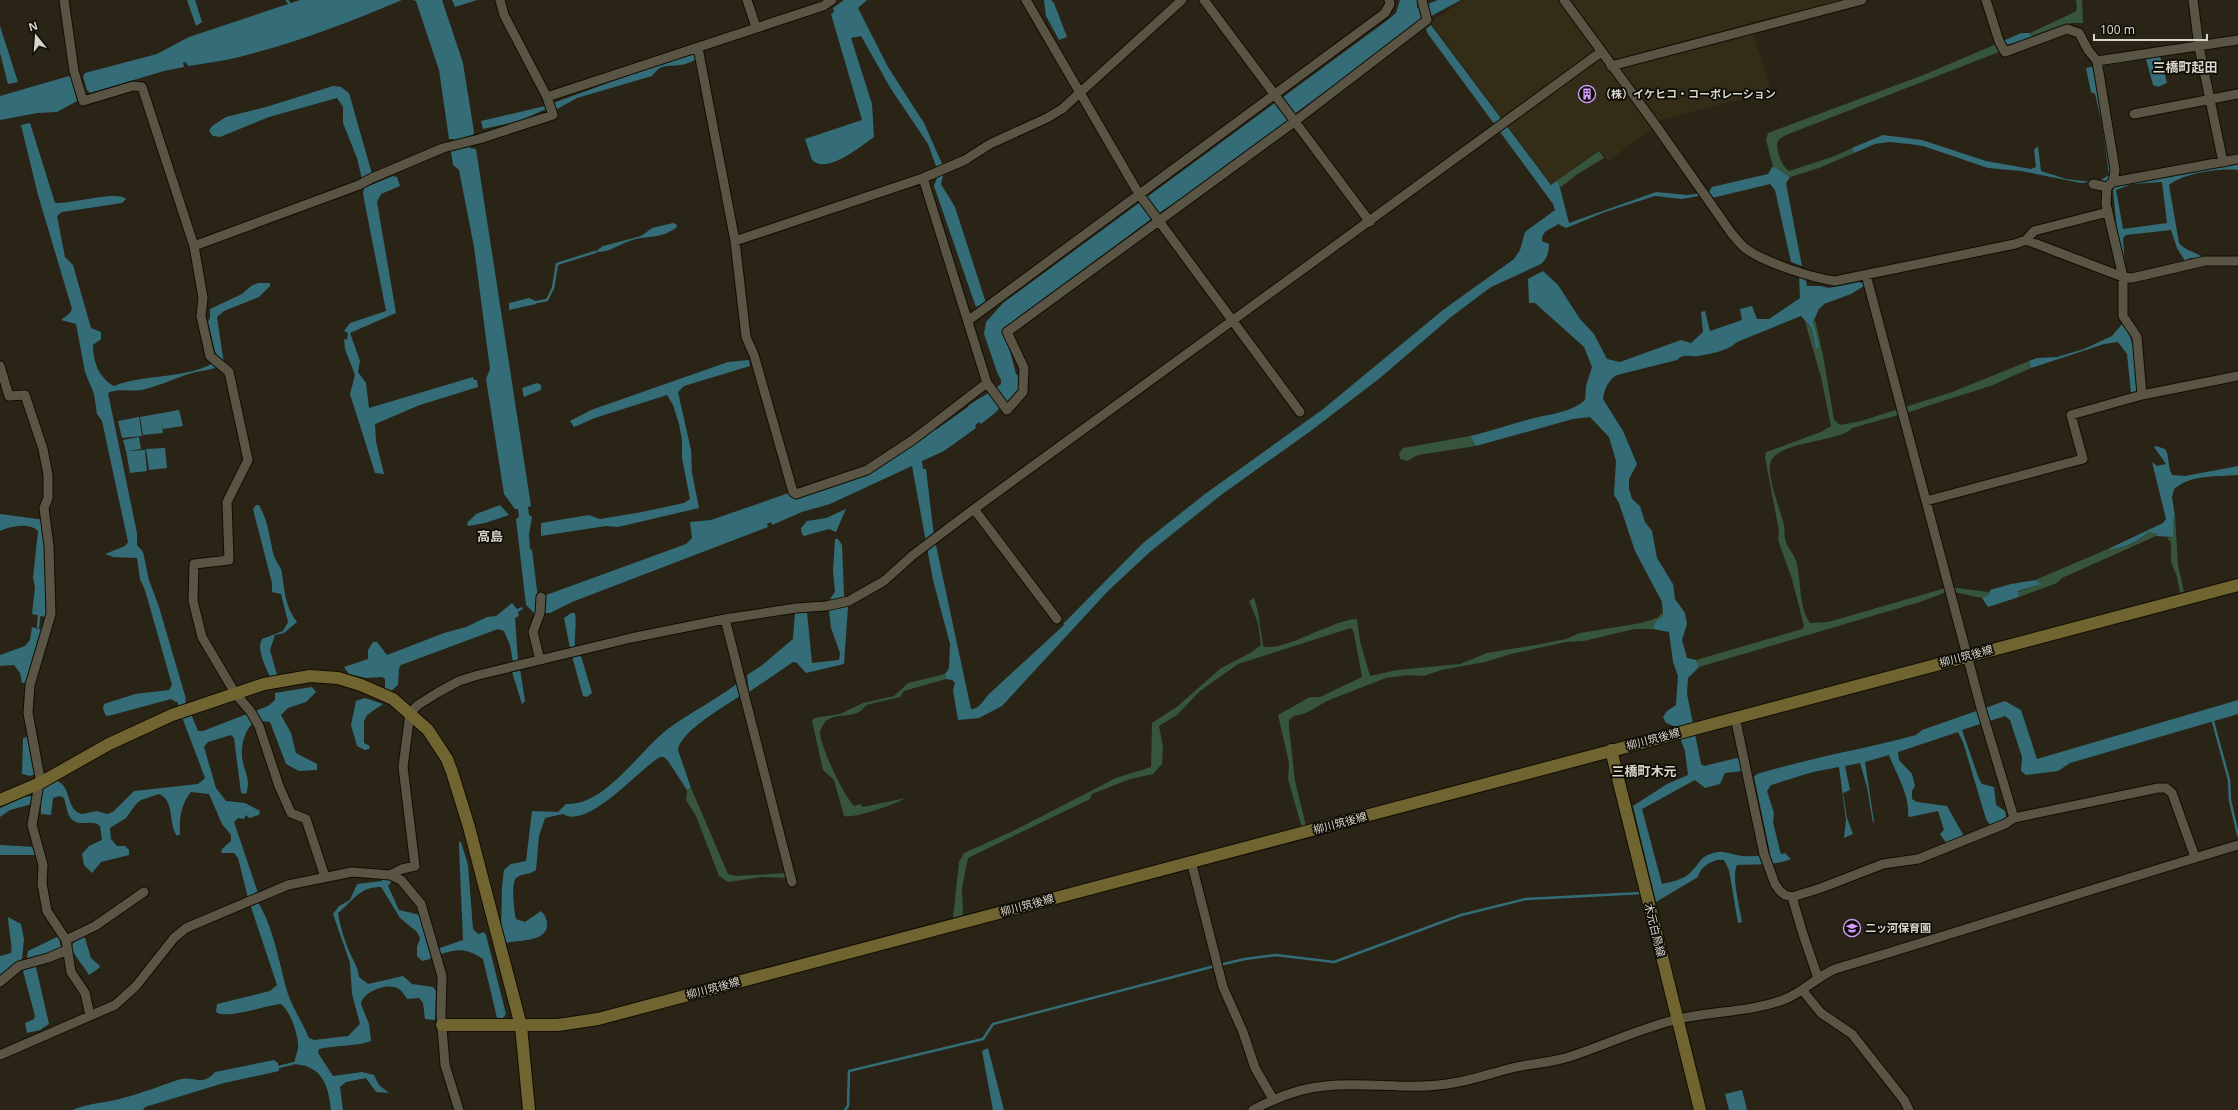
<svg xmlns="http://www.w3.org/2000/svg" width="2238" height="1110" font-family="'Noto Sans','Noto Sans JP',sans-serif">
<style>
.built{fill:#332c16}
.green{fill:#37543d}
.water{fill:#346d78;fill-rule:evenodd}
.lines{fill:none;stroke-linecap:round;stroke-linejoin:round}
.stream{stroke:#346d78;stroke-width:2.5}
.canal{stroke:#346d78;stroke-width:8}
.street-casing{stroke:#110d02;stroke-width:11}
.secondary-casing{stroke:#110d02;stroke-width:14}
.street{stroke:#5a5444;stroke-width:9}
.secondary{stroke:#706431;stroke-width:12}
.labels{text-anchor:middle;stroke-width:3.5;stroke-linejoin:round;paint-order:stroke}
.poi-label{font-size:11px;font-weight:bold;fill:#d8d5cb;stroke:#0f0d07;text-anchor:start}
.street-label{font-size:11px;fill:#d8d5cb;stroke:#0f0d07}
.quarter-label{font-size:13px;font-weight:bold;fill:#d8d5cb;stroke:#0f0d07}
</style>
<rect width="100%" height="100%" fill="#292415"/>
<path class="built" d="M1464,0H1847L1751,26L1771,91L1658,121L1651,130L1608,161L1599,150L1551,184L1430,22Z"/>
<path class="green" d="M2076,0H2082L2083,23H2071L2032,37L2030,33L2075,12L2077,9Z
M2001,42L2004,49L1999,52L1786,135C1783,137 1780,138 1778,141C1775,149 1782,167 1789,171L1835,156L1852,148L1854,153L1819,168L1790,177L1773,166L1766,140L1768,133L1926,74Z
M1599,151L1604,158L1576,175L1561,187L1556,181Z
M1815,320L1823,355L1834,420L1840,425L1861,421L1952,392L2029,361L2031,368L1993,385L1909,412L1852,428C1844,440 1792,441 1776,455C1773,457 1770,461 1770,465C1768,481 1780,508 1784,525C1785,531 1784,537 1786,542C1788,549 1794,554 1796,561C1802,582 1798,605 1810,623L1828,622L1949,587L1989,592V595L1982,598L1949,591L1920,602L1699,667L1696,660L1802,629L1804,626L1792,579L1778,540L1779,531L1765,457L1766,452L1821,432L1831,426L1821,377L1805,322L1812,329L1816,348L1813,322Z
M1470,436L1476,446L1418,455L1407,461L1400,459L1399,453L1403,448Z
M2173,516H2175L2178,565L2184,592L2180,593L2177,577L2171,562V542L2167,538L2173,537Z
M2149,532L2157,534L2156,536L2062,578L2057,583L2019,597L2018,592L2040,584L2035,580L2108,549C2123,550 2138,542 2149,532Z
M1254,598L1258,612L1263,646C1280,654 1334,619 1357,619L1360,641L1370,676L1397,670L1460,664L1487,653L1535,645L1566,639L1580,633L1641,623L1657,618L1662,613L1663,616L1655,622L1653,629H1634L1584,641L1566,642L1511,654L1485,662L1441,670L1424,676L1408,675L1386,678L1329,700L1306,713L1294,716L1289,720V727L1295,781L1306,826L1302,828L1288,779L1289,763L1278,715L1310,697H1320L1362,677L1354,633L1351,628L1238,664L1200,691L1177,715L1159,726L1163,747L1162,764L1153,774L1130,779L1092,794L1090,799L968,858L962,888L963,916L953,918L959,862L964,853L1013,831L1116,778L1151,767L1152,723L1178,706L1221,668L1252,652L1261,645L1258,623L1249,601Z
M945,674L946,679L904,691L900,697L866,705C857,720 839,712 827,720C824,723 820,729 820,733C821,748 844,796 854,806L860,804L863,807L906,798C896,804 854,819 844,816L834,780L823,770L812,721L814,718L840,714L863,703L894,696L908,683Z
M691,788L728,874L736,876L788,873L789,878L762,877L728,882L719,876L696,816L686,800L687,790Z"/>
<path class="water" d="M187,0H195L202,22L196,26Z
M300,0H402C350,22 298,42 243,56C225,61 206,63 188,66L186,62L183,63L184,67L164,71L90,93L87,90L83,77L85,73L157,54L189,37Z
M413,0H442L463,63L474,132L473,135L468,136L470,148L476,149L478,162L531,506L528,507L529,515L532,517L529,534L530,549L532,550L538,598L686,544L692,538L690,522L711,520L867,466L903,440L937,429L968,407V406C978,398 991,393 1001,384V380L997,372L984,334L986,322L1003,303L1385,22L1396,13L1400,0H1417V8L1438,0H1461L1424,20L1297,112L1282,125V127L1252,147V149L1235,161L1234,159L1224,167V170L1162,211L1004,328L1016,374L1019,376L1020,386L1016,397L1003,404L995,413L981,424L979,422L975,426L976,428L944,451L922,461L923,469H926L934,536L971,709C979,709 983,701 988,695L1064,625L1063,624L1143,543L1205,494L1322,410L1443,310L1514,259L1520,250L1525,232L1555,210L1553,204L1428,34L1426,29L1431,25L1551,185L1556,181L1559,184L1569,223L1656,192L1687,195L1709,192L1712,187L1768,174L1773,166L1790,177L1786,183L1802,266L1791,262L1775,190L1770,184L1712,198L1709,194L1682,199L1655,196L1605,212L1566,228L1558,224C1551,230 1542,229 1542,241L1549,244C1549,252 1547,259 1541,264L1491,287L1451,317L1380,378L1312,430L1221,495L1151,551L1108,591L1002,706L979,718L958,720L953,690L955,683L952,680L946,679L945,674L949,668L950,644L933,580L912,466L830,504L802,512L772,525L771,522L767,524L768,527L572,602L550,613H534L526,605L516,519L519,517L518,509H515L504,494L486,379L490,369L474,247L459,170L453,165L451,151H456L454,139H449L439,70L416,1Z
M452,0H477L455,7Z
M844,0H867L858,8L888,67L924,123L943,166L944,171L941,184L955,207L986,303L976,307L971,293L934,186L938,175L937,169L928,144L891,89L861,36L851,38L872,104L874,137C861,146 827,175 812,160L805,139L862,120L831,14L834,12L833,8Z
M1044,0H1051L1054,3L1067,37L1059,40L1046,16Z
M0,26L18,82L8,84L0,53Z
M2021,33H2030L2032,37L2016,43L2003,45L2001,42Z
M695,54L698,59C692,61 685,65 680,65C666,67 662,63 652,76L577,98L557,109L553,106L519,121L483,129L481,121L545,106L649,68Z
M2160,56L2167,83L2158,87L2153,85L2146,59L2101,66L2112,178L2109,184L2102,182L2101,180L2109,175L2102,124L2095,94L2091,92L2086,68L2139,58Z
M69,76L73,81L77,101L57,112L37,113L0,120V96Z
M333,86L341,87L349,93L372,174L362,179L357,158L343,123V107L337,98L269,117L220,137L213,136L209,131L212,126L226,117L266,107Z
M30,123L55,203C71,204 118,190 126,199L122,203L62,212L57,216L65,257L73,265L91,328L101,332V339L93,345C93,362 99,378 114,386C145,373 192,380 219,359L215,352L208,322L210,318V309L242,294L251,286L258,283H270V286L259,297L224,311L217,317L224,364C214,370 203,370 192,373C175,378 159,386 142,390C131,392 119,388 108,393L137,533V545L143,552L149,580L159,607L186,699L176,702L171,699L112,715L106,716L103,709L104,704L135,694L169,690L172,685L145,590L140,579L137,558L113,557L105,554L125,546L128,542L102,421L97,414L94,394L85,372L76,324L61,320L70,313L72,309L38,195L21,125Z
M1883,135L1922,140L1986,161L2031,169L2036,167L2034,150L2038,146L2041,171L2066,179L2091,182L2081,183L2021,171L1988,168L1923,146L1909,144L1889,142L1875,144L1854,153L1852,148Z
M2238,164V170C2220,168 2184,173 2169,185L2179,243C2188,253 2194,250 2203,258H2190L2185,261L2177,248L2171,230L2126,235L2123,238L2125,271L2117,230L2113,190L2115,186ZM2162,182L2167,223L2123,229L2116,190L2132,184Z
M393,176L397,177L400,186L381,194L377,202L396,313L350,333L360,361L358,372L366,383L369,408L473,377L474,380H477L478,387L420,405L375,424L376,442L384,474L375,473L350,394L355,375L345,349L344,339L347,340L348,333L344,331L350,323L386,311L363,194L364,188Z
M673,223L676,224L677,227C659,241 645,234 627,242C617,246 607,253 595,252L603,246L641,236L652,228Z
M1543,271L1558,285L1580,319L1594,334L1607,359L1620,362L1681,340L1691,343L1703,332L1701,312L1705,311L1710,331L1742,320L1740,309L1752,306L1757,319H1769L1800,298L1799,274L1805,276L1807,286H1820L1829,288L1859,282L1863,283L1864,286L1851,294L1824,304L1819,309L1813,322L1819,347L1816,348L1812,329L1801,316L1737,342C1728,351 1710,354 1698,356C1689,357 1684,353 1677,360L1617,375C1608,380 1604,390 1603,399L1623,431L1637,464L1629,479V489L1632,499L1640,506L1645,522L1652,531L1657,558L1673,584L1675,599L1685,613L1687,624L1682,640L1687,658L1696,660L1699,667L1688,678L1687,694L1701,764L1704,766L1737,758L1743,761V771L1725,773L1720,784L1705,788L1695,780L1642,809L1662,884C1671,882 1682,880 1690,873C1702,862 1698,856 1718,852C1724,851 1731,854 1736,855C1746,857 1760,857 1770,853L1754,777L1757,774C1810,758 1864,749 1916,735L1922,730L2005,701L2021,710L2037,759L2238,700V714L2070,763L2058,771L2026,775L2021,771L2022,757L2010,720L2005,716L1962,730L1979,779L1982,784L1994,787L1996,805L2005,811L2007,820L1992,828L1986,819L1963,742L1958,732L1898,752L1899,760L1912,774L1915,786L1912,791V799L1917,802L1947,806L1965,838L1947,844L1940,834L1944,830L1938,811L1910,817L1908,816C1910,795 1896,774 1889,755L1865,762L1874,822L1873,823L1867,787L1860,763L1845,766L1850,790L1843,793L1847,818L1853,834L1844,838L1846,820L1839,767L1813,772L1771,785L1767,791L1774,813L1773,822L1780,851L1781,854L1785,853L1791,859C1772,866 1758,864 1737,865C1731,876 1740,909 1742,922L1738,923L1729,870L1724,860C1714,858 1700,867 1698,877L1656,902L1633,806L1667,784L1688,775L1685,751L1676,727L1666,723L1663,717L1667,711L1676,705L1678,676L1673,662L1669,632L1653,629L1655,622L1663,616L1662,602L1635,551L1619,503L1614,495L1616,461L1609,437L1590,417L1573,419L1476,446L1470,436C1489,432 1507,425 1527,420C1546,414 1569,414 1585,400L1586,386L1592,367L1584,347L1535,303H1529L1528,279Z
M529,298L536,301V304L509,310V303Z
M2123,323C2137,345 2136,367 2137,392L2131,393L2127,354L2118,342L2104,344L2031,368L2029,361L2037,358L2057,357L2084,349L2112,336Z
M749,360L750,366L684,386L678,392L691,450L692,473L699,508L618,527L606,526L541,536V523L589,515L600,519L642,512L684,503L690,499L682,458V440L679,424L673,405L667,395L595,418L574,427L570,421L591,410L728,362Z
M537,383L541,385V390L524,397L522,388Z
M179,410L183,426L163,429L162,424L163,433L143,435L140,417Z
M139,417L142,436L122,438L118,421Z
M139,437L141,449L126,451L123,440Z
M2156,446L2165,449C2170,456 2167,466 2172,475L2185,476L2238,466V475C2216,477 2192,474 2174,489L2172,497L2175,516H2173V537L2156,536L2157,534L2149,532C2138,541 2123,550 2108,549L2163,523L2166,519L2152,462L2157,466L2166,464L2154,447Z
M165,448L167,468L149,470L146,449Z
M145,450L147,471L130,473L126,451Z
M256,505H259C269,522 269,538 274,556C276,562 281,566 282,573C284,590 286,609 297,622L284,633L275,635L270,650L277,675L270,677C266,667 256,650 262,639L283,631L288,622L281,594L272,592V583L253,509Z
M500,505L509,515L485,523L468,526L467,523L476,514Z
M846,509L836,532L829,529L804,536L802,534L801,528L807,521L826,518Z
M0,514L45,520C47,538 44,555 45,573C45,586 52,606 45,617L32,614L35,587L33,578L38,531C30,522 10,526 0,531Z
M835,539H838L842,545L844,595L848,606L844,664L806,673L797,663L793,662L749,692L747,675L761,666L793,639L795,613L807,612L812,663L839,660L840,653L831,628L829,610L830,599L835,592L833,571Z
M2035,580L2041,584L2018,591L2019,597L1988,607L1982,598L1989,595L1990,590L2011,584Z
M512,603L517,609L522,607L523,609L518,612L519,616L515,618L518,661L513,662L510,645L504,631L498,629L401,665L399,668L398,685L391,691L385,688V679L382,677L366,678L349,674L344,667L368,659V650L373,642H377L387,655L444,633L466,627L487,617L496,616Z
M571,613H575C577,625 574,635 575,647L570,648L564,618Z
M32,627L43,630L29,682L22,683L20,673L14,665L0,666V655L25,646L30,640Z
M579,654L582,659L592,693L587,697L583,696L572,656Z
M520,669L525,701L522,704L512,672Z
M738,683L741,695C726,706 680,731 678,750L691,788L687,790L668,761L664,757H660C639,769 588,830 563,814L545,818L539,836L536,870C530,875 522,873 516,878C511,883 514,913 516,919L525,922L541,911C545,915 547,919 547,925C547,942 519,940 505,943L501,930L502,887L504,870L511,864L526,861L532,811L558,812L566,804C607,806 641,747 672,726C693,711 717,699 738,683Z
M312,687L316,692L306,702L288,708L281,715L291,733L296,753L317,764V770L299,771L286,764L270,722C266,722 261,720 258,721C246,723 241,746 242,755C242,769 252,777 246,794L241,793L234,738L231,735L208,742L204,747L216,788L226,801L245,803L260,811L259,815L249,818L246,815L244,819L238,818L234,822L258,893V902C274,929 279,963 288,994C293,1009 303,1023 309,1038L314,1040L348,1036L360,1024L352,994L350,963L333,914L339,906L350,900L357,884L382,881V877L392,881L388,886L399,910L420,915L431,951L463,940L459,847V842H461L468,865L473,929L478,934L484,932L486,935L506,1014L503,1018H497L483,959C461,945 456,951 432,956L430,959L422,961L417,956V947L420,938L417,932L400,918L383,890L381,887C360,886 353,901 338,913C340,926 344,939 349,951C353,960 358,967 359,977L368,984L403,976L412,984L433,987L436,991L435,1020L425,1019L423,1003L419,998L407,999C405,996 402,991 399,989C389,982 363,991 361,1004L369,1024L371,1041C354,1047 336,1045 319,1049L318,1053L333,1076L362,1072L374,1075L379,1085L389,1093L376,1092L366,1078L346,1082L340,1087L343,1110H331C329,1093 326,1074 308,1067C305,1065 299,1065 295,1064C294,1058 297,1055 298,1049C299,1036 291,1012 281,1004C267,1005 224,1020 216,1012L217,1004L270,991L277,985L248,898L238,858L234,853H221L222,849L231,841V835L222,824L209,794L191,792C181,804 179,819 180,834L177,836C168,824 175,800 159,794L141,800L136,804L126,818L110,828L111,839L117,846H125L129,850V855L101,862L92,873L84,865L82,854L89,846L102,840L100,826C91,818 78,829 70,817C67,813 66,804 64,798L60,796L53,798L51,815L41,814V805L32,804L10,810L0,817V808L23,797L41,795L43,789L57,781C72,786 65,810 82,814L97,811L107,814L113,812L134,791L198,784L205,778L182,717L191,714L198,731H203L268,706L275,700V693Z
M365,698L383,704L367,715L364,721V743L370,746L369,749L365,750L357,746L351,725L356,701Z
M27,737L35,774L30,776L22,774L23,738Z
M0,845L35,847L36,855H0Z
M8,917L21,924L24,939L22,959L0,978V956L11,953C13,948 8,926 8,917Z
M84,935L91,958L100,966L99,968L89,975L71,949L74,940Z
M57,937L59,938L61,948L33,959L27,958L28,951Z
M35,963L49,1024L40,1030L27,1033L25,1023L34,1019L35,1016L22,967Z
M988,1048L1004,1110H993L982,1051Z
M274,1060L278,1063L279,1071L224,1083L145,1107L143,1110H72C88,1103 106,1103 123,1098C143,1093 162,1085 181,1079C195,1076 202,1087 215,1072Z
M1742,1090L1747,1110H1729L1725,1094Z"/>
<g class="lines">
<path class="stream" d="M287,0L289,3
M537,302L547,300L553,288L557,264L595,252
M38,627L39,616
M2212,718L2229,780L2230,800L2238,835
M1219,965L1245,959L1276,955L1334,962L1461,915L1526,899L1642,893
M279,1067L295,1063
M845,1110L848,1106L849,1071L983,1039L993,1024L1215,966"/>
<path class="canal" d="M181,700L186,715"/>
<g class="street-casing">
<path id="street" d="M64,0L74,71L83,101L133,86L142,87L194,246
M747,0L756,27
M1026,0L1139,194L1300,412
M1204,0L1370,222
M1564,0L1657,127L1732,234C1736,238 1740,244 1745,248C1763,262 1812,278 1835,281L2015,244L2026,240L2123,277L2132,278L2205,261H2238
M1986,0L1999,41L2005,52L2067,29L2079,33L2088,50L2097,61L2115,170L2113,182
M2193,0L2199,47L2223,162
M698,48L735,241L746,337L754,355L793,492L796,494L867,470L914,439L987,383L923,178
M2097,61L2238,40
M1611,66L1862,0
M547,97L823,6L832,0
M2134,114L2238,94
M2093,184L2107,187
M2026,240L2034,231L2108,212
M735,241L923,178L965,160L990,144L1047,118L1062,109L1182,0
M1866,275L1981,708L2014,818
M969,320L1385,13L1390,4L1389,0
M0,366L9,396L25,395L43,449L48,475V498L44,508L49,546L51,614L30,685L28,713L40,778L32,825L43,865L42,884L47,911L66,940L71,972L85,993L90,1015
M987,383L1007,410L1023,392L1024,368L1007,332L1294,122L1427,20L1422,0
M2142,395L2137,337L2123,316V277L2106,204L2107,187L2113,182L2238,159
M1926,501L2083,459L2071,415L2142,395L2238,376
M974,509L1057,619
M725,619L792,882
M540,660L533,632L540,613L541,597
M1735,717L1764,854L1775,884L1780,891L1785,895L1792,897L1821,888L1883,864L1918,859L2005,824L2014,818L2158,788H2166L2172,793L2195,857
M1191,861L1223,987L1243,1032L1255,1068L1273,1099
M390,875L402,869L415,866L403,767L410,713L418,705L437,693L459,681L478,675L631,638L725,619L796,608L826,606L849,601L884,581L913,555L974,509L1601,52
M325,877L306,819L291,813L279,786L259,726L251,712L235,693L202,637L193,601L194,564L229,560L227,502L248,460L229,372L210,356L201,316L203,298L194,246L359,185L372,178L443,148L479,139L553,115L547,97L504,15L500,0
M1792,897L1803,934L1818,978
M66,940L95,926L144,892
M0,982L19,966L48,958L67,950
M1803,991L1821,1013L1852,1034L1904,1100L1909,1110
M0,1055L115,1005L136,986L174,938L186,928L288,885L352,872L390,875L401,880L421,904L442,976L441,1015L445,1065L459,1110
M1253,1110C1275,1098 1299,1088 1325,1086C1367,1081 1410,1091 1453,1083C1473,1080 1492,1073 1512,1068C1532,1063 1552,1063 1572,1056C1607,1044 1642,1028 1678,1019C1713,1011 1750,1012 1783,1000C1803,993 1816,977 1835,969C1970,929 2103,885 2238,845"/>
</g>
<g class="secondary-casing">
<path id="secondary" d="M1611,750L1700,1110
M0,800L40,783L109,744L172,715L264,684L310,676L338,678L361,685L393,699L428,730L447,759L452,772L469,827L521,1026L529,1110
M442,1025H558L598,1019L2238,585"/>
</g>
<use href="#street" class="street"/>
<use href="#secondary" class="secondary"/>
</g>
<defs>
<g id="building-ring" transform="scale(0.9)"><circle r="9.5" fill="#0f0d07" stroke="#d39cfd" stroke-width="1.5"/><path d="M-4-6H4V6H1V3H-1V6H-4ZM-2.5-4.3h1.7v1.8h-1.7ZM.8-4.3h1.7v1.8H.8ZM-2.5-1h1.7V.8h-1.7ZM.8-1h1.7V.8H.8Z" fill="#d39cfd"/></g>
<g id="school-ring" transform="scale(0.9)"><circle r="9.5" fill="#0f0d07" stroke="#d39cfd" stroke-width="1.5"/><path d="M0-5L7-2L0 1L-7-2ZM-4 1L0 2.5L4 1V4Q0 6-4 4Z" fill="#d39cfd"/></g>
</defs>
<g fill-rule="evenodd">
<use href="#building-ring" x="1587" y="94"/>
<use href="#school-ring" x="1852" y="928"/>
</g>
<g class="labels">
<g class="poi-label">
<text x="1600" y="98">（株）イケヒコ・コーポレーション</text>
<text x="1865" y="932">二ッ河保育園</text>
</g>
<g class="street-label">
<text transform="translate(1966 656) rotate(-15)" y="4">柳川筑後線</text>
<text transform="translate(1653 739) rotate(-15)" y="4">柳川筑後線</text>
<text transform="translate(1340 823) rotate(-15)" y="4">柳川筑後線</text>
<text transform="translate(1027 905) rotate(-15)" y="4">柳川筑後線</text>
<text transform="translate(1655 930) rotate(76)" y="4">木元白鳥線</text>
<text transform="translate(713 988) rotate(-15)" y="4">柳川筑後線</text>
</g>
<g class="quarter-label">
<text x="2185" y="72">三橋町起田</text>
<text x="490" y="541">高島</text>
<text x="1644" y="776">三橋町木元</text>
</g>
</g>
<g transform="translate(36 36) rotate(343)" stroke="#0f0d07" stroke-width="3" paint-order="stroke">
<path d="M0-3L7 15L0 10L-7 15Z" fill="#d8d5cb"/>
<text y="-6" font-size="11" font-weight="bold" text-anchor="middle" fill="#d8d5cb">N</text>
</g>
<path d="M2094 34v6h113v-6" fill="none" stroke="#d8d5cb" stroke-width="2"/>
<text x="2100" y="34" font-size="12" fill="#d8d5cb" stroke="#0f0d07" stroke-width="3" paint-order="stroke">100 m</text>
</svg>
